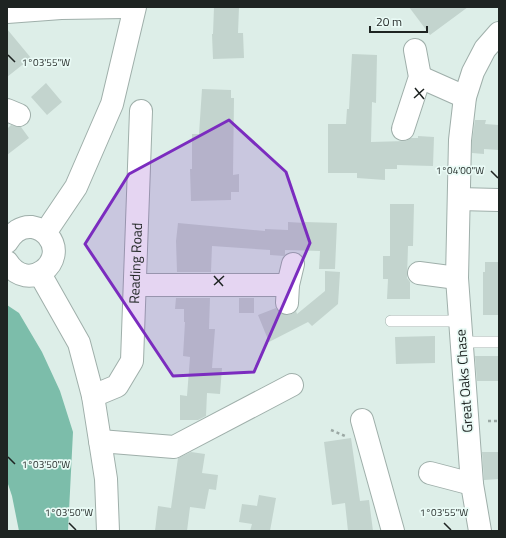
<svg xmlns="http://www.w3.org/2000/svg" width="506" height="538" font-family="'Titillium Web',sans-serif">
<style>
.forest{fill:#7cbdaa}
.building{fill:#c3d4ce}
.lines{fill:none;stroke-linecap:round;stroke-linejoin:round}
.lane-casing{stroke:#9fafaa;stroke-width:12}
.street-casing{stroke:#9fafaa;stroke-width:24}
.secondary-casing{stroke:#9fafaa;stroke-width:24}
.path{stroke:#9ba8a4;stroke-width:2.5;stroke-dasharray:3 3;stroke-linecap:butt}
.lane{stroke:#fff;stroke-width:11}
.street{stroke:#fff;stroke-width:22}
.secondary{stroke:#fff;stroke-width:22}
.marked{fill:#7b2cbf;fill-opacity:0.2;stroke:#7b2cbf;stroke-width:3;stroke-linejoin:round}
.ticks{fill:none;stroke:#1e2422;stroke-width:1.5}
.labels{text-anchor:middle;stroke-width:3.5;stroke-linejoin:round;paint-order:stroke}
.street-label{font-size:14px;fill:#1e2422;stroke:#eafbf6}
.ticks-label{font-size:10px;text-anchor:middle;fill:#1e2422;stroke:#eafbf6;stroke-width:3.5;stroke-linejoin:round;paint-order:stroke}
</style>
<rect width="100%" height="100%" fill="#ddeee8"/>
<path class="forest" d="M7,305L19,313L42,352L60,391L73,432L68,531H19L12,496L7,481Z"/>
<path class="building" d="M214,7H239L238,33H243L244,58L213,59L212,34H213Z
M409,7H468L430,35Z
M7,29L31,58L7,77Z
M352,54L377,55L376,103L372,102L371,142L406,141L411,138H418V136L434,137L433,166L397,165V169H385V180L357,178V173H328V124H346L347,109H349Z
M46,83L62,102L47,115L31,97Z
M202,89L231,90V98H234L233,175L239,174V192H231V200L191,201L190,169H192V134H199Z
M475,120H486L485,124L499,125V150L484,149V154L472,153V141Z
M11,125L21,127L29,138L7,155V129Z
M390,204H414L413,246H408L407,278L410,282V299H387L388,279H383V256H390Z
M288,222L305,223V222L337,223L335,269H319L320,251L285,250V255L284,256L270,255V250L212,246L211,272H177L176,241L178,223L265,231V229L288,230Z
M485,262H499V315H483V272H485Z
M325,271L340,272L338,304L312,326L308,322L269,342L258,315L276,308L280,313L286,315L292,314L296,311L297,314L325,291Z
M176,298H210L209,329H215L212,368H222L220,394L207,393L206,416L198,420H180V395L187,396L190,357L183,356L185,322H184V309H175Z
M239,298H254V313H239Z
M435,336V363L396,364L395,337Z
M475,356H499V381H477Z
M351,438L360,501L369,500L373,531H348L345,503L332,505L324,442Z
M191,452L205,454L202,473L218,475L216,490L209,489L205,509L190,507L187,531H155L158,506L171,508L178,458Z
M482,452H499V479L484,480Z
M259,495L276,498L270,531H250L252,524L239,522L242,504L257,506Z"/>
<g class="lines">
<g class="lane-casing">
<path id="lane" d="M391,321H460
M462,342H499"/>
</g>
<g class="street-casing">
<g id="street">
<path d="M7,12L61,8L126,7"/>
<path d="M420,77L465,97"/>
<path d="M7,110L19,115"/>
<path d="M403,129L420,77L415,50"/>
<path d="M459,199L498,200"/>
<path d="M419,273L457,278"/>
<path d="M40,274L79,343L93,396L106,479L108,531"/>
<path d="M135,285H288"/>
<path d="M287,303L288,285L293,264"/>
<path id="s1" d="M93,396L117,386L132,361L141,111"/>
<path d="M362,420L393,531"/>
<path d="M100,441L174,447L292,385"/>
<path d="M430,473L472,484"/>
<path d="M480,531L472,484L457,278L460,140L465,97L473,72L485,49L499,33"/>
</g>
</g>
<g class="secondary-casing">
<path id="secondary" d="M45,233L76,187L112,104L135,7
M7,242C12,233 21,226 32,227C38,228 44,231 48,236C69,261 28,295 7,262"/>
</g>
<path class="path" d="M488,421H499
M331,430L345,436"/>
<use href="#lane" class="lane"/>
<use href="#street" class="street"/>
<use href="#secondary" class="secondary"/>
</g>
<path class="marked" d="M229,120L286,172L310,243L254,372L173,376L85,244L129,174Z"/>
<path class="ticks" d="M8,55L15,62M415,88L424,99M414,98L424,89M491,171L498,178M214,276L223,286M214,285L224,276M8,457L15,464M69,523L76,530M444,523L451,530"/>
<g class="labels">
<g class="street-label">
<text dy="5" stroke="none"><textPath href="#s1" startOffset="153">Reading Road</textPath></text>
<text transform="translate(464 381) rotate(-94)" y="5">Great Oaks Chase</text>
</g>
</g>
<g class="ticks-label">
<text x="46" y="66">1°03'55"W</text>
<text x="460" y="174">1°04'00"W</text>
<text x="46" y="468">1°03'50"W</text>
<text x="69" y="516">1°03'50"W</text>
<text x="444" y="516">1°03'55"W</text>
</g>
<rect width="506" height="538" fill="none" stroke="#1e2422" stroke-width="16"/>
<path d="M370 26v6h57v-6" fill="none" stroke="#1e2422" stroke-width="2"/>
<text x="376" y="26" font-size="12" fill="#1e2422" stroke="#eafbf6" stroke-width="3" paint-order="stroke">20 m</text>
</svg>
